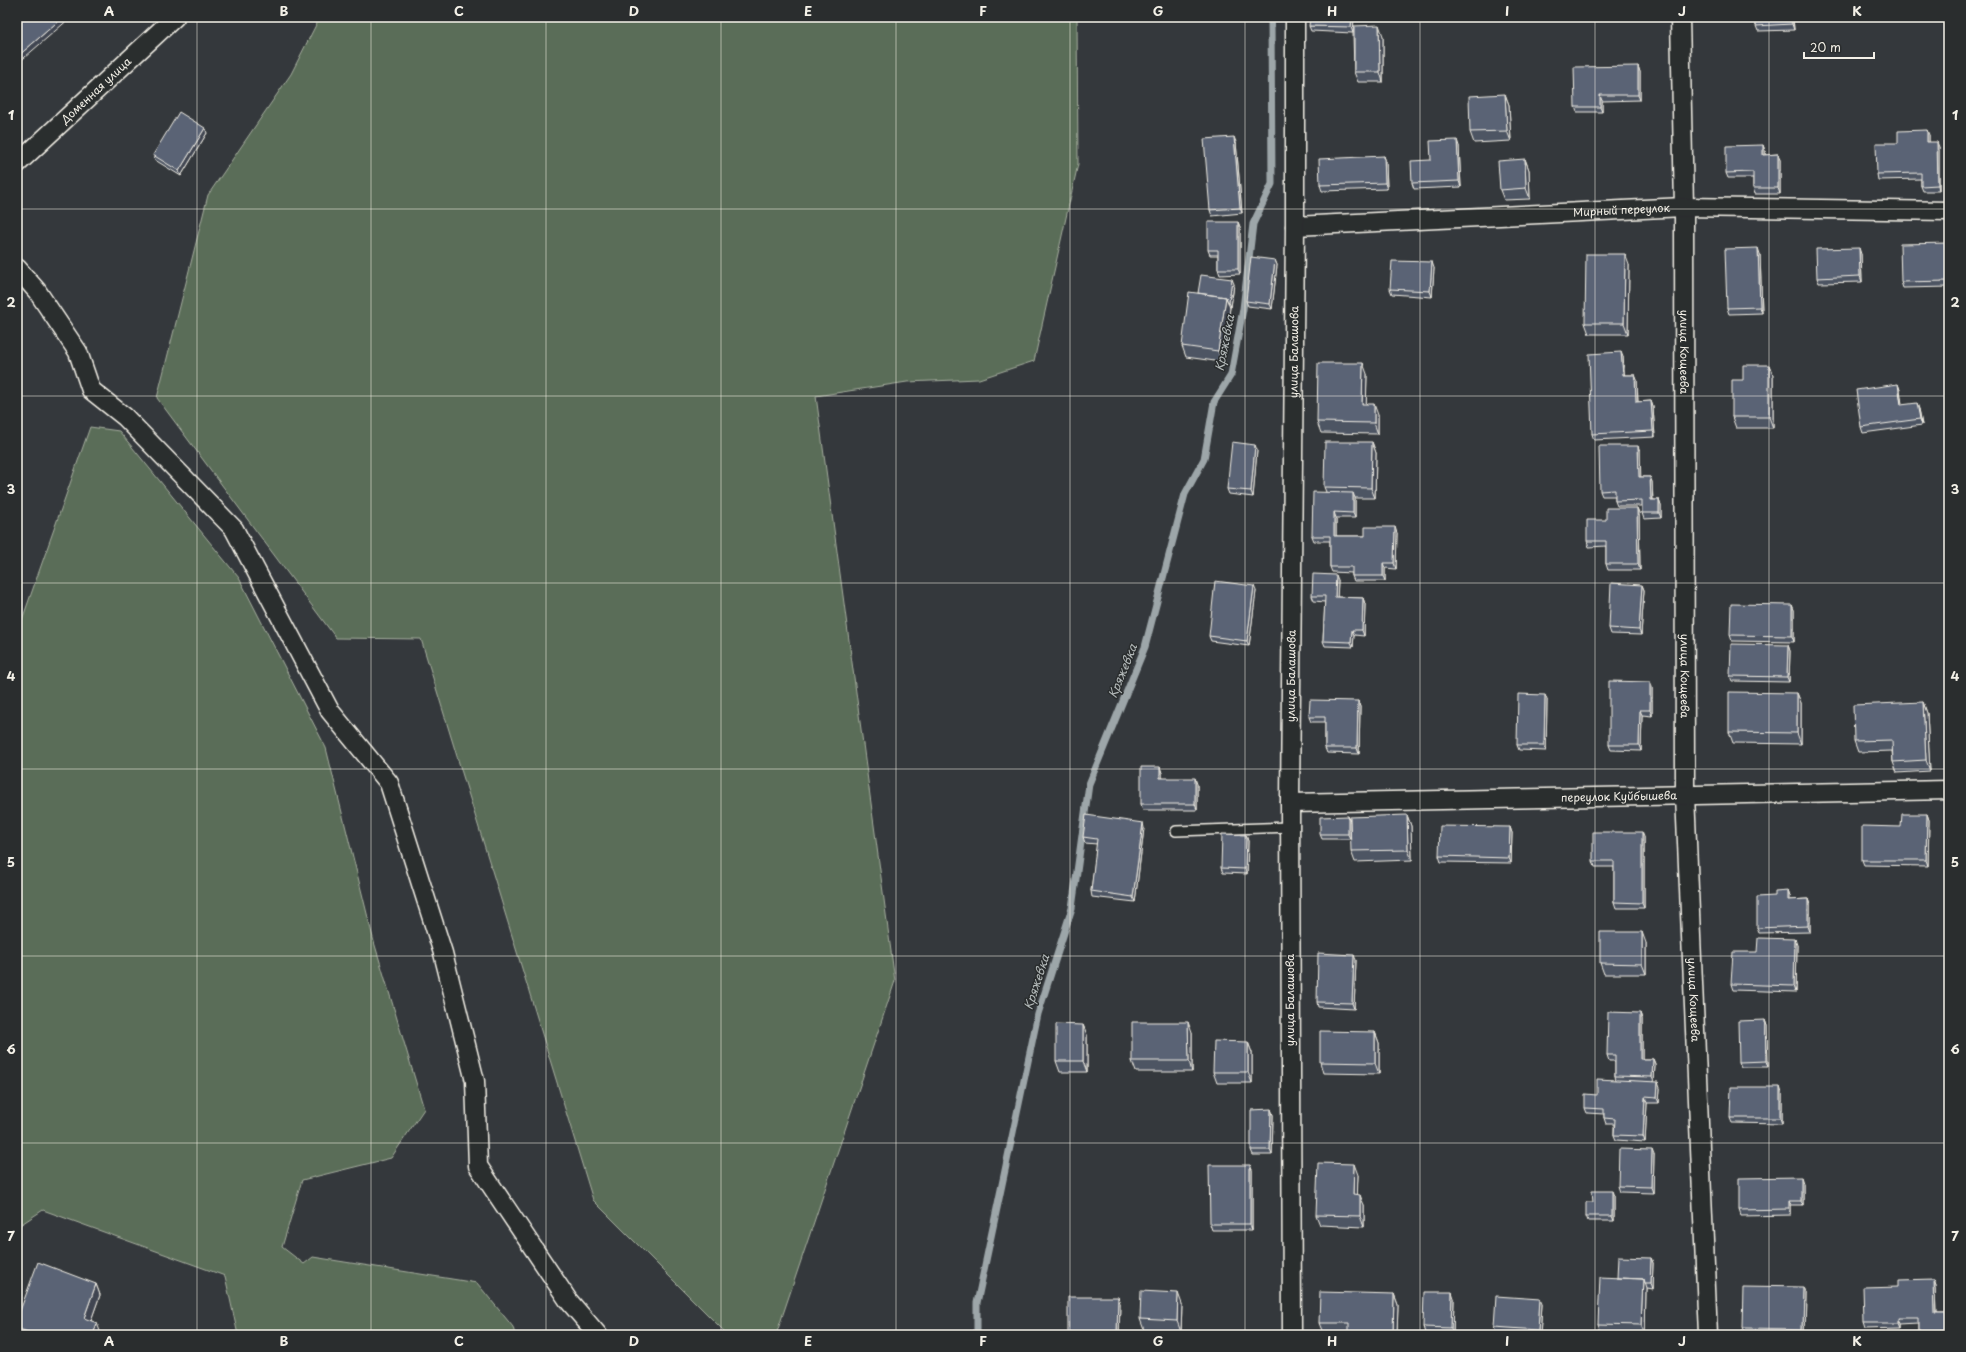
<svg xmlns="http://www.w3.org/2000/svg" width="1966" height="1352" font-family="'Playpen Sans',sans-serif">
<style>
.green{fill:#5a6d58;stroke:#a7afa0}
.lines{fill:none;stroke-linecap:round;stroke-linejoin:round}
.stream{stroke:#9da6a9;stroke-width:7}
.service-casing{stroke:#f4f1e8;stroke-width:12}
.minor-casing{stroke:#f4f1e8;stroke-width:21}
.service{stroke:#2a2d2e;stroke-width:9}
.minor{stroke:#2a2d2e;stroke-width:18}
.wall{fill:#4d5564;stroke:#f4f1e8}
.shaded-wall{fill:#3f4551;stroke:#f4f1e8}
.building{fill:#5a6374;stroke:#f4f1e8}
.grid{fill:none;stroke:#f4f1e8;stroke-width:1;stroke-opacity:0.55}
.labels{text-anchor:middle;stroke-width:3;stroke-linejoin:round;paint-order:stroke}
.street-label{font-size:11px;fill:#f4f1e8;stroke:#2a2d2e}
.water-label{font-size:12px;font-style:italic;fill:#b3b9b9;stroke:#2a2d2e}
.neatline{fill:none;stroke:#f4f1e8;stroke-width:1.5}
.grid-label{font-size:13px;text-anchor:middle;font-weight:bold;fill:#f4f1e8}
</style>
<rect width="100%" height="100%" fill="#34383c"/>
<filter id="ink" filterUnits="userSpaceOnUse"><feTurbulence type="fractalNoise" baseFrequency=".025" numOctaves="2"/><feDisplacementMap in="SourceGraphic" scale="8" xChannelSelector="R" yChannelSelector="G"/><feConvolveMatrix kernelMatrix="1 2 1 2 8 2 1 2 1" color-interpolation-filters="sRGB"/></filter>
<g filter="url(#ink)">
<path class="green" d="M320,17H1077L1078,164L1034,361L979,379L907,382L816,396L895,981L776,1335H728L593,1200L421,639L336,638L157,398L208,195L291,74Z
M90,427L119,431L239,578L326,748L374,942L424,1109L391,1158L302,1180L282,1247L304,1264L313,1257L477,1283L513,1327L515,1335H238L225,1276L43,1210L17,1227V634Z"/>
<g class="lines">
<path class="stream" d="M977,1335V1303L1038,1014L1072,908L1089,784L1145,647L1185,494L1204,459L1214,402L1231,375L1243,309L1253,224L1272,184L1271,17"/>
<g class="service-casing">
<path id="service" d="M1176,831L1290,827"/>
</g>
<g class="minor-casing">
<g id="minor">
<path id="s1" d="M1680,17L1684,207L1685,795L1708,1335"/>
<path id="s2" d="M17,164L175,17"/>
<path id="s3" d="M1295,226L1684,207L1949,211"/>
<path d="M17,268L37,291L78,352L91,390L125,417L234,529L330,711L389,783L443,953L475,1081L478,1166L568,1300L598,1335"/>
<path id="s4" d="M1290,803L1949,790"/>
<path id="s5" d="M1292,1335L1290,803L1295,226V17"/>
</g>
</g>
<use href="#service" class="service"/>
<use href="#minor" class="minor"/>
</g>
<path class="wall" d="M1756,17H1793L1794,30L1758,31L1756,26Z
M1309,26H1354L1383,36V82H1358L1354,72L1353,33L1311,31Z
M1638,66L1640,72V100L1602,101V112H1577L1575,107Z
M1505,94L1509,105L1511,141L1474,143L1470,132Z
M207,133L181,176L155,160L153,155Z
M1929,135V142L1939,147V191H1923L1921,186V179L1878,180L1877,174L1898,143Z
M1236,142L1242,213L1212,216L1210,210Z
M1763,145L1765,151V155L1778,154L1780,160V194H1755L1753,188V178H1728L1726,173Z
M1459,146L1461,187L1414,189L1412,183L1431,160Z
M1384,156L1386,162L1387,189L1322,191L1320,185Z
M1525,159L1529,170L1530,199L1504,200L1500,190Z
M1238,222L1240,227V274L1220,275L1218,269V255H1210L1208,250Z
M1949,243V287L1903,288L1901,282Z
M1760,254L1762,313L1729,314L1727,308Z
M1861,254L1862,282L1819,283L1817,278Z
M1275,260L1277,265L1272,309L1248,306L1246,301Z
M1629,265L1628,334H1589L1585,323Z
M1434,268L1432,297L1392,294L1390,289Z
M1234,284L1231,307H1230L1222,362L1186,357L1182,346L1198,293Z
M1623,357L1624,375H1635L1637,380L1638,402L1651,401L1653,407L1655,437L1594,440L1592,434Z
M1769,365L1773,376V428H1736L1732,417L1743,380Z
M1367,374L1366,404L1378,415V434L1321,433L1317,422Z
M1898,384L1900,390L1902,405L1919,409L1922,425L1863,433L1861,427Z
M1372,442L1376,453L1375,498H1355V518H1336V536H1365L1397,533L1396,569L1385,568V581H1354L1352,576V573L1332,572L1330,567V541H1314L1312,536L1326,492L1324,487Z
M1257,450L1253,497L1229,494L1227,489Z
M1640,451V477H1650L1652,482L1653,500H1659L1661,506V518L1644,519L1642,513V506H1617L1615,501V496H1602L1600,491Z
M1637,508L1639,513L1640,570H1608L1606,564V546L1589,547L1587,541L1606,520Z
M1338,580L1337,597L1363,598L1365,604L1364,636L1354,635L1353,647L1325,646L1323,641L1325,602L1314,601L1312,596Z
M1642,585L1644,590L1641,635L1611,634L1609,628Z
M1256,591L1249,646L1211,641L1209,636Z
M1792,605L1794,610V642L1732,641L1730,635Z
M1788,645L1790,651L1789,682L1732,681L1730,676Z
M1652,687V716L1642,715L1641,751L1611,750L1609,745Z
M1797,693L1801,703V744L1733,743L1729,732Z
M1547,700L1546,751L1519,750L1517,745Z
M1358,701L1360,707L1359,754L1327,753L1325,748V722H1311L1309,717Z
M1923,702L1927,713L1930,771L1897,773L1893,762L1892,751L1858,752L1854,741Z
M1160,767L1162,773V778L1197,784V810H1143L1141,804Z
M1927,814L1929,820L1928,866L1864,865L1862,860L1901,827Z
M1407,815L1411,826L1412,860L1355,862L1351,851Z
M1348,816L1350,822V839H1322L1320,834Z
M1510,827L1512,833L1511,863L1441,862L1439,856Z
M1144,828L1135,902L1092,897L1091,891L1097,844L1085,843L1083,837Z
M1246,835L1248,841L1247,874L1223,873L1221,868Z
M1644,837V908H1616L1614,902V867H1595L1593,861Z
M1788,890L1790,896V900L1808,899L1810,905V932L1759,933L1757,928L1775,896Z
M1646,943V974H1604L1600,963Z
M1797,945L1796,992L1733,990L1731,984L1757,952Z
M1356,960L1354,1009L1318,1007L1317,1002Z
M1640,1013L1642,1019V1059H1653L1655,1064L1654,1082L1660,1088L1659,1103H1647L1645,1142L1616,1140L1614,1135V1124H1606L1604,1118V1114L1587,1113L1585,1108L1597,1095L1616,1080L1615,1076V1061H1609L1607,1055Z
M1765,1020L1767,1026L1768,1067H1741L1739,1062Z
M1083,1025L1087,1035V1072H1060L1056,1061Z
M1375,1032L1379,1043V1074L1323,1073L1320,1062Z
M1192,1033V1072H1136L1132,1061Z
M1248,1042L1252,1053V1083H1217L1213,1072Z
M1782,1093V1124L1732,1123L1730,1118Z
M1271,1109L1273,1115L1272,1155H1253L1251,1150Z
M1654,1155L1653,1193L1620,1192L1618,1186Z
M1250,1165L1252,1170V1230H1212L1210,1224Z
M1358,1175L1357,1194L1364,1205V1227L1320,1225L1316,1215Z
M1803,1183V1206H1791V1215L1741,1216L1739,1210Z
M1614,1196V1221H1588L1586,1216L1593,1202Z
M1651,1258L1653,1263L1652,1290L1646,1289L1645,1335L1602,1334L1598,1324L1617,1278Z
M1934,1279L1936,1285L1937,1313H1946L1948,1319L1949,1335H1918V1323L1900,1324V1328L1866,1329L1864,1323L1898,1286Z
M96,1284L100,1295L91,1320L101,1334V1335H17V1319Z
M1806,1293L1805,1335L1744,1333L1742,1328Z
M1394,1294L1398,1305L1397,1335H1350L1349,1334L1323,1333L1319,1323Z
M1454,1298L1453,1334L1425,1333L1423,1327Z
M1120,1303L1119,1335H1068V1333Z
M1182,1304L1181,1332L1144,1330L1140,1319Z
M1542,1304L1540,1335L1496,1333L1494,1327Z"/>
<path class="shaded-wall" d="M63,17H70V18L17,64V57Z
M1352,17H1354L1353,33L1351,27Z
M1791,17H1793L1794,30L1792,24Z
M1379,25L1383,36V82L1380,72Z
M1638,66L1640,72V100L1638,95Z
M1505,94L1509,105L1511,141L1507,131Z
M1600,95L1602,101V112L1600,107Z
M205,128L207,133L181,176L179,171Z
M1927,130L1929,135V148L1927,142Z
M1234,137L1236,142L1242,213L1240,208Z
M1457,140L1459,146L1461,187L1459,181Z
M1937,142L1939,147V191L1938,185Z
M1763,145L1765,151V160L1763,155Z
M1778,154L1780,160V194L1778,188Z
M1384,156L1386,162L1387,189L1385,183Z
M1525,159L1529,170L1530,199L1526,188Z
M1238,222L1240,227V274L1238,269Z
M1758,248L1760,254L1762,313L1760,307Z
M1859,248L1861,254L1862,282L1860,276Z
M1625,254L1629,265L1628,334L1624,323Z
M1275,260L1277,265L1272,309L1270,304Z
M1432,262L1434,268L1432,297L1430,291Z
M1232,279L1234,284L1231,307L1229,302Z
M1226,297L1230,308L1222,362L1218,351Z
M1621,352L1623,357L1625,381L1623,375Z
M1363,363L1367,374L1366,415L1362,404Z
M1769,365L1773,376V428L1769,417Z
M1635,375L1637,380L1638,407L1636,402Z
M1898,384L1900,390L1903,411L1901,405Z
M1651,401L1653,407L1655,437L1653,431Z
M1917,403L1919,409L1922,425L1920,419Z
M1374,404L1378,415V434L1374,423Z
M1372,442L1376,453L1375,498L1371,488Z
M1255,445L1257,450L1253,497L1251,491Z
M1638,446L1640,451L1641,482L1639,477Z
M1650,477L1652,482L1653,506L1651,500Z
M1353,493L1355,498V518L1353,513Z
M1659,500L1661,506V518L1659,513Z
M1637,508L1639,513L1640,570L1638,564Z
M1334,512L1336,518V541L1334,536Z
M1395,527L1397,533L1396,569L1394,563Z
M1383,563L1385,568V581L1383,576Z
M1336,575L1338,580L1337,602L1335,597Z
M1642,585L1644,590L1641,635L1639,630Z
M1254,586L1256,591L1249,646L1247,641Z
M1363,598L1365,604L1364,636L1362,630Z
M1792,605L1794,610V642L1792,636Z
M1352,630L1354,635L1353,647L1351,642Z
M1788,645L1790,651L1789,682L1787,677Z
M1650,682L1652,687V716L1650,710Z
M1797,693L1801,703V744L1797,733Z
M1545,695L1547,700L1546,751L1544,745Z
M1358,701L1360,707L1359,754L1357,748Z
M1923,702L1927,713L1930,771L1926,760Z
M1640,710L1642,715L1641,751L1639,745Z
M1160,767L1162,773V784L1160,778Z
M1195,778L1197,784V810L1195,804Z
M1927,814L1929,820L1928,866L1926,860Z
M1407,815L1411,826L1412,860L1408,850Z
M1348,816L1350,822V839L1348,834Z
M1143,823L1144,828L1135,902L1133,897Z
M1510,827L1512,833L1511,863L1509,858Z
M1642,832L1644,837V908L1642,903Z
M1246,835L1248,841L1247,874L1245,869Z
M1788,890L1790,896V905L1788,900Z
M1808,899L1810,905V932L1808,926Z
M1642,932L1646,943V974L1642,964Z
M1795,939L1797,945L1796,992L1794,986Z
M1354,955L1356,960L1354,1009L1352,1003Z
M1640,1013L1642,1019V1064L1640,1059Z
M1765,1020L1767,1026L1768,1067L1766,1061Z
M1188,1022L1192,1033V1072L1189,1061Z
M1083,1025L1087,1035V1072L1083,1061Z
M1375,1032L1379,1043V1074L1375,1063Z
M1248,1042L1252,1053V1083L1248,1072Z
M1653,1059L1655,1064L1654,1082L1652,1077Z
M1658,1082L1660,1088L1659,1103L1657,1098Z
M1780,1087L1782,1093V1124L1780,1118Z
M1645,1097L1647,1103L1645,1142L1643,1136Z
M1271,1109L1273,1115L1272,1155L1270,1150Z
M1652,1150L1654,1155L1653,1193L1651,1187Z
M1354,1164L1358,1175L1357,1205L1353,1194Z
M1250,1165L1252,1170V1230L1250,1224Z
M1801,1177L1803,1183V1206L1801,1201Z
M1612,1191L1614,1196V1221L1612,1216Z
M1360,1195L1364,1205V1227L1360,1216Z
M1789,1201L1791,1206V1215L1789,1209Z
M1651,1258L1653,1263L1652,1290L1650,1284Z
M1643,1279L1646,1289L1645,1335L1641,1325Z
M1934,1279L1936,1285L1937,1319L1935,1313Z
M96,1284L100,1295L88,1329L84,1318Z
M1804,1288L1806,1293L1805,1335L1803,1329Z
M1452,1292L1454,1298L1453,1334L1451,1328Z
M1178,1293L1182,1304L1181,1332L1177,1321Z
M1394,1294L1398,1305L1397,1335H1394L1393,1334Z
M1118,1297L1120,1303L1119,1335H1117V1334Z
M1540,1299L1542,1304L1540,1335L1538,1330Z
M1946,1313L1948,1319L1949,1335H1948L1947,1333Z
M1898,1318L1900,1324V1328L1898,1323Z
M97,1323L101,1334V1335H93Z"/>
<path class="building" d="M17,17H63L17,57Z
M1310,17H1352L1351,27L1309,26Z
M1756,17H1791L1792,24L1756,26Z
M1379,25L1380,72H1354V26Z
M1638,66V95H1600V107H1575L1574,67Z
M1505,94L1507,131L1470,132L1469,96Z
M179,112L205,128L179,171L153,155Z
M1927,130V142H1937L1938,185L1921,186V173L1877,174L1876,143H1898V131Z
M1234,137L1240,208L1210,210L1204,139Z
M1457,140L1459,181L1412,183L1411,161L1431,160L1430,141Z
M1763,145V155L1778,154V188H1753V172L1726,173V146Z
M1384,156L1385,183L1320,185L1319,159Z
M1525,159L1526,188L1500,190L1498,161Z
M1208,222H1238V269H1218V250H1208Z
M1949,243V281L1901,282L1900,244Z
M1758,248L1760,307L1727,308L1725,249Z
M1859,248L1860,276L1817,278L1816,249Z
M1586,254H1625L1624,323H1585Z
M1251,257L1275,260L1270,304L1246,301Z
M1392,261L1432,262L1430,291L1390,289Z
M1201,275L1232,279L1229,302H1228L1226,297L1198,293Z
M1189,292L1226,297L1218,351L1182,346Z
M1621,352L1623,375H1635L1636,402L1651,401L1653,431L1592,434L1589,354Z
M1318,363H1363L1362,404H1374V423L1317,422Z
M1743,365H1769V417H1732V380H1743Z
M1898,384L1901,405L1917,403L1920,419L1861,427L1856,390Z
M1232,442L1255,445L1251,491L1227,489Z
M1325,442H1372L1371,488L1324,487Z
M1599,446H1638L1639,477H1650L1651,500H1659V513H1642V500L1615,501V490L1600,491Z
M1313,492L1353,493V513L1334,512V536H1365V527H1395L1394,563H1383V576H1352V567H1330V536H1312Z
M1606,508H1637L1638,564H1606V541H1587V520H1606Z
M1313,574L1336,575L1335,597L1363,598L1362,630H1352L1351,642L1323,641L1325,596H1312Z
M1215,581L1254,586L1247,641L1209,636Z
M1611,583L1642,585L1639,630L1609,628Z
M1731,604L1792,605V636L1730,635Z
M1731,644L1788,645L1787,677L1730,676Z
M1609,681L1650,682V710H1640L1639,745H1609Z
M1729,692L1797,693V733L1729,732Z
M1518,694L1545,695L1544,745H1517Z
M1310,700L1358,701L1357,748H1325V717H1309Z
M1923,702L1926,760L1893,762L1892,740L1854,741L1853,705Z
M1141,767H1160V778H1195V804H1141Z
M1902,814H1927L1926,860H1862V826L1901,827Z
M1086,815L1143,823L1133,897L1091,891L1097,839L1083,837Z
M1407,815L1408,850L1351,851L1350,817Z
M1348,816V834H1320V817Z
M1440,826L1510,827L1509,858L1439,856Z
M1593,832H1642V903L1614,902V861H1593Z
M1222,834L1246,835L1245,869L1221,868Z
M1788,890V900L1808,899V926L1757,928V897L1775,896V891Z
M1600,932H1642V964L1600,963Z
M1758,938L1795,939L1794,986L1731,984L1733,952H1757Z
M1318,953L1354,955L1352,1003L1317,1002Z
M1608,1012L1640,1013V1059H1653L1652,1077L1615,1076V1055H1607Z
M1765,1020L1766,1061L1739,1062L1738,1021Z
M1132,1022H1188L1189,1061H1132Z
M1056,1024L1083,1025V1061H1056Z
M1320,1031L1375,1032V1063L1320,1062Z
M1214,1041L1248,1042V1072H1213Z
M1597,1079L1658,1082L1657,1098L1645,1097L1643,1136L1614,1135L1615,1119L1604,1118V1109L1585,1108V1094L1597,1095Z
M1731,1087H1780V1118H1730Z
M1271,1109L1270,1150H1251V1110Z
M1619,1149L1652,1150L1651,1187L1618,1186Z
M1318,1163L1354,1164L1353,1194L1360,1195V1216L1316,1215Z
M1209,1165H1250V1224H1210Z
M1801,1177V1201H1789V1209L1739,1210V1178Z
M1592,1191H1612V1216H1586V1202H1593Z
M1618,1257L1651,1258L1650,1284H1644L1643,1279L1617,1278Z
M38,1262L96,1284L84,1318L97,1323L93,1335H36L17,1328V1319Z
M1600,1277L1643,1279L1641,1325L1598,1324Z
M1934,1279L1935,1313H1946L1947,1333L1918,1334V1318H1898V1323H1864L1863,1287L1898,1286V1280Z
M1743,1287L1804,1288L1803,1329L1742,1328Z
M1141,1291L1178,1293L1177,1321L1140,1319Z
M1320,1292L1394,1294L1393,1334L1349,1333V1323H1319Z
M1424,1292H1452L1451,1328L1423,1327Z
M1496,1296L1540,1299L1538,1330L1494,1327Z
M1068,1297H1118L1117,1334L1068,1333Z"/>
</g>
<path class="grid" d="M197,17V1335M371,17V1335M546,17V1335M721,17V1335M896,17V1335M1070,17V1335M1245,17V1335M1420,17V1335M1595,17V1335M1769,17V1335M17,209H1949M17,396H1949M17,583H1949M17,769H1949M17,956H1949M17,1143H1949"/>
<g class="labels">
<g class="street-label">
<text dy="4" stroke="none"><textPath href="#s2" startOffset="108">Доменная улица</textPath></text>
<text dy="4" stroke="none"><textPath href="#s3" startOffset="327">Мирный переулок</textPath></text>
<text dy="4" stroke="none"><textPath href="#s5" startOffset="983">улица Балашова</textPath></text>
<text dy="4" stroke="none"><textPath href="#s1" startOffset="335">улица Кощеева</textPath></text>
<text dy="4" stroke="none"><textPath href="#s5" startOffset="659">улица Балашова</textPath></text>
<text dy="4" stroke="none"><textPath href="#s1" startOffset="659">улица Кощеева</textPath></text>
<text dy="4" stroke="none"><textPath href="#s4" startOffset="329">переулок Куйбышева</textPath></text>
<text transform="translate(1290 1000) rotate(-90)" y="4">улица Балашова</text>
<text dy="4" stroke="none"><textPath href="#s1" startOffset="983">улица Кощеева</textPath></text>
</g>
<g class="water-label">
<text transform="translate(1225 343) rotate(-79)" y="4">Кряжевка</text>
<text transform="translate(1123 671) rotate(-68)" y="4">Кряжевка</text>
<text transform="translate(1037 982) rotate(-72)" y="4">Кряжевка</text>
</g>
</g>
<rect width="1966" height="1352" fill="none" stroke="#2a2d2e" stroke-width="44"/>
<path d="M1804 52v6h70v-6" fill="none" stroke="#f4f1e8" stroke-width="2"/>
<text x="1810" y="52" font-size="12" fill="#f4f1e8" stroke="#2a2d2e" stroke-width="3" paint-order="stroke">20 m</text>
<rect x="22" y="22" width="1922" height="1308" class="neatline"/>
<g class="grid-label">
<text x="109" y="16">A</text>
<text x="284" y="16">B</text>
<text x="459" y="16">C</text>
<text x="634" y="16">D</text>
<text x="808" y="16">E</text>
<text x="983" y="16">F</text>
<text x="1158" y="16">G</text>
<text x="1332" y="16">H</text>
<text x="1507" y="16">I</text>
<text x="1682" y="16">J</text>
<text x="1857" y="16">K</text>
<text x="11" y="120">1</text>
<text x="1955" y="120">1</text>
<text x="11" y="307">2</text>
<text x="1955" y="307">2</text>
<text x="11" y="494">3</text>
<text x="1955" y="494">3</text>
<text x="11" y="681">4</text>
<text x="1955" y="681">4</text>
<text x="11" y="867">5</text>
<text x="1955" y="867">5</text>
<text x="11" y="1054">6</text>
<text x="1955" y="1054">6</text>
<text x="11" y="1241">7</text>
<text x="1955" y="1241">7</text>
<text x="109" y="1346">A</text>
<text x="284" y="1346">B</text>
<text x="459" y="1346">C</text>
<text x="634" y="1346">D</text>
<text x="808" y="1346">E</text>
<text x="983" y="1346">F</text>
<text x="1158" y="1346">G</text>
<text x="1332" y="1346">H</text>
<text x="1507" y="1346">I</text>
<text x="1682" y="1346">J</text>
<text x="1857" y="1346">K</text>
</g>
</svg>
